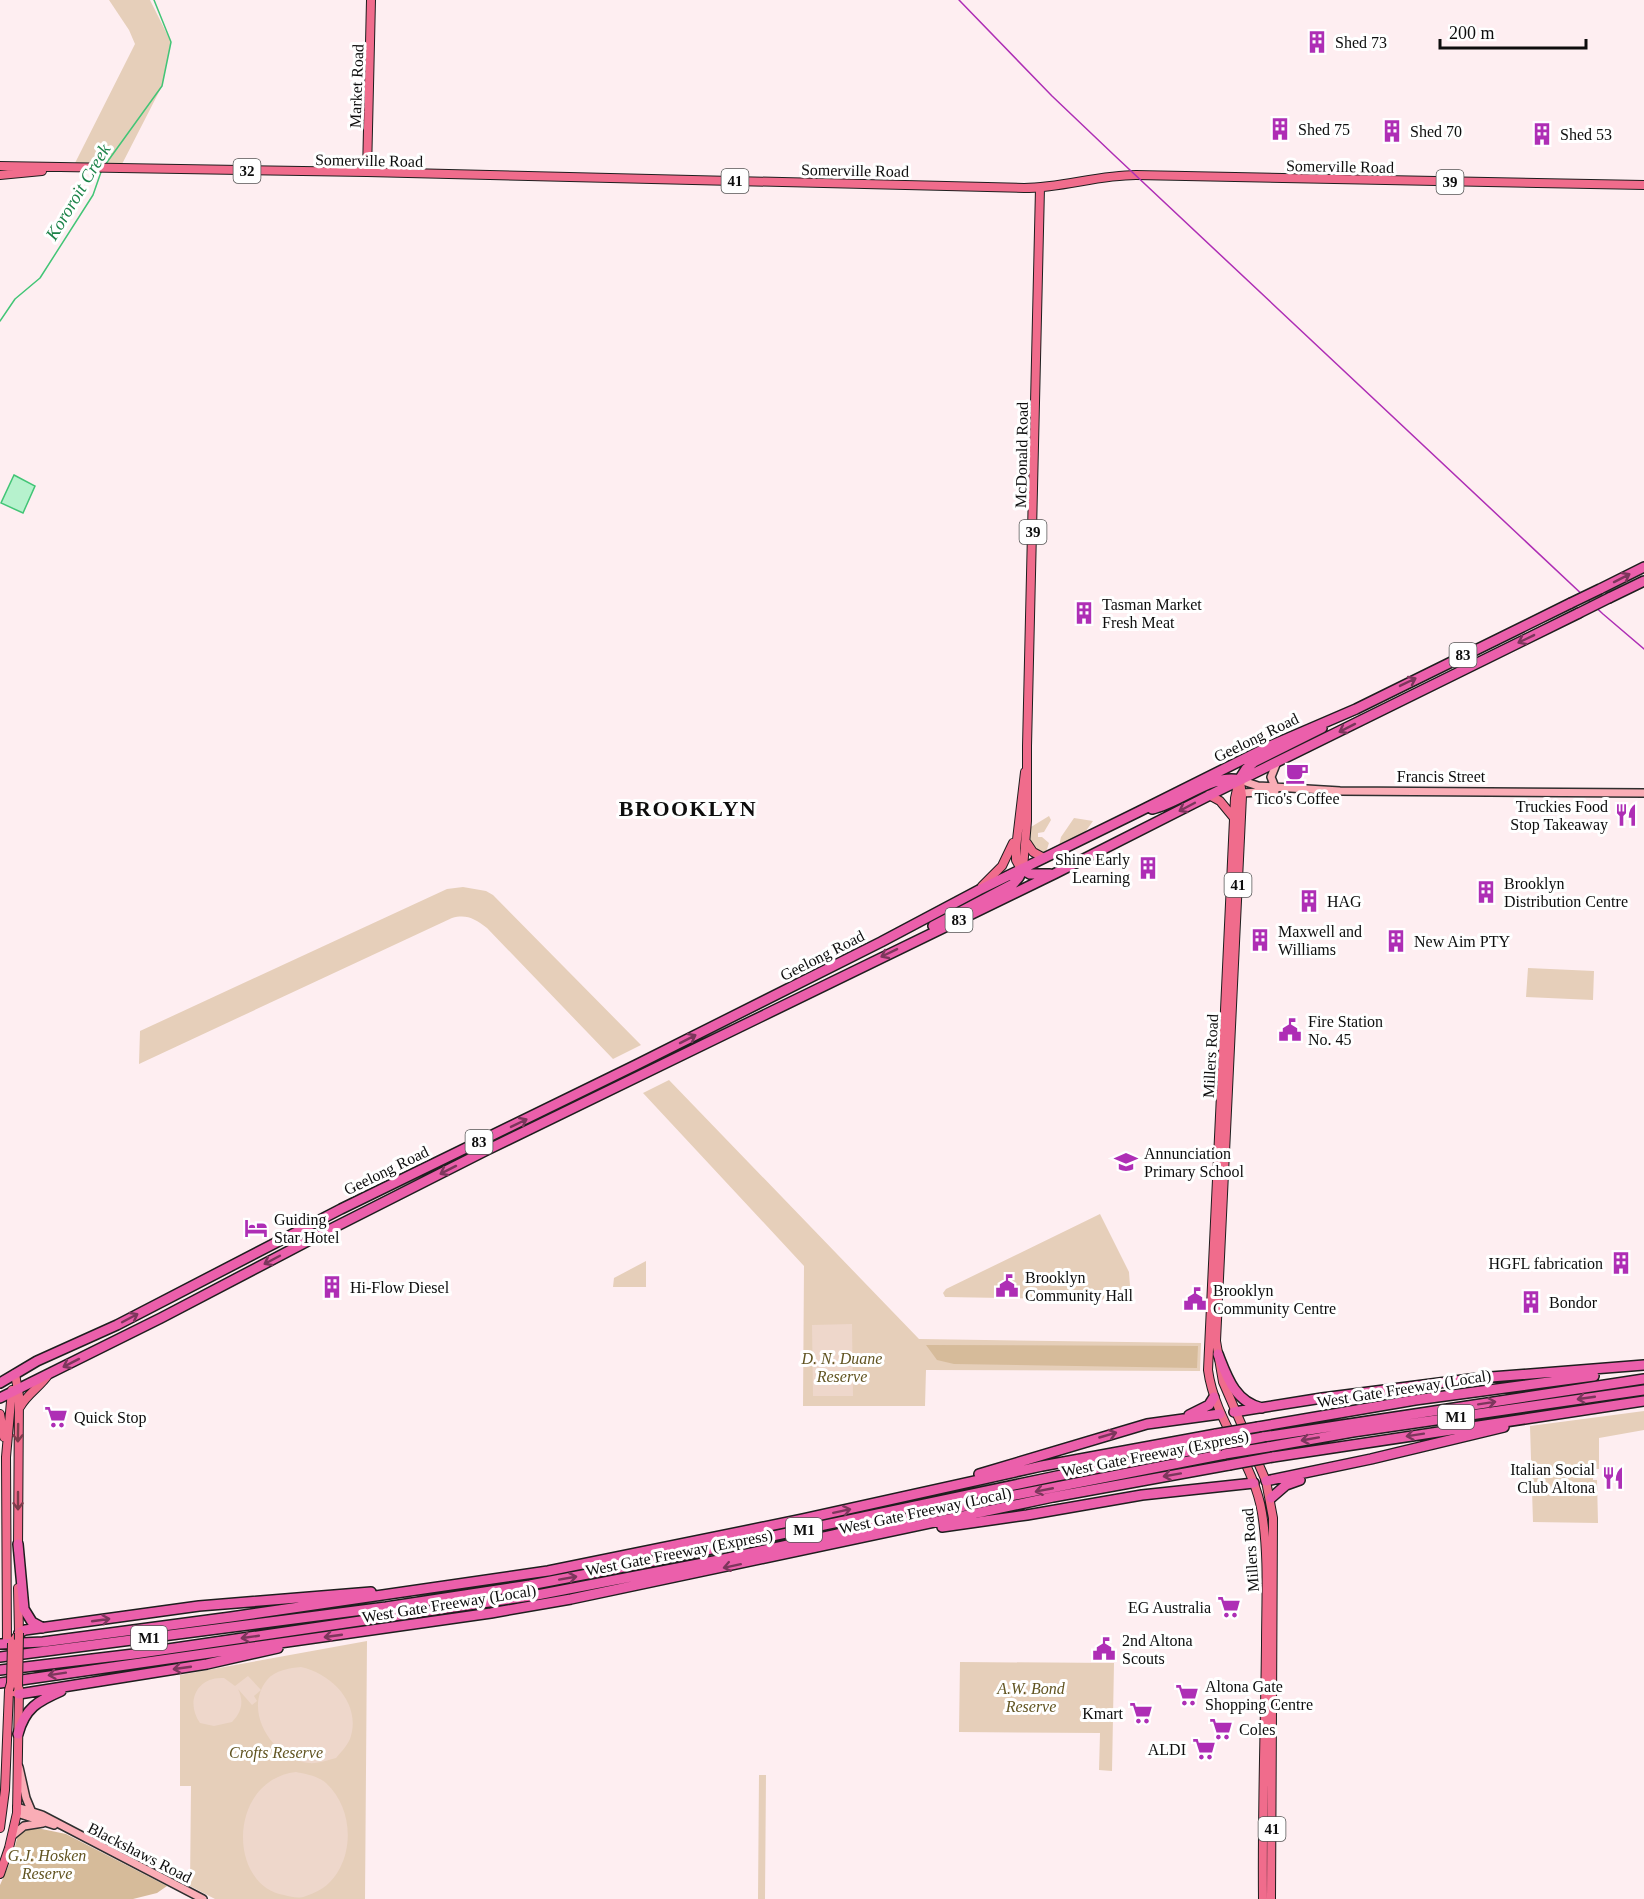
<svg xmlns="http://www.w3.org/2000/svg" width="1644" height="1899" font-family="Georgia,serif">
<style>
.green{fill:#e6cfba}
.forest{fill:#d6bb9a}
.pitch{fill:#eed7cb}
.water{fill:#b6f2cd;stroke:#42c576;stroke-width:1.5}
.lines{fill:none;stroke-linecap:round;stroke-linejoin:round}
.stream{stroke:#42c576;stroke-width:1.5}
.secondary-casing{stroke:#2f2f2f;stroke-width:10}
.primary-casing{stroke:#1e1e1e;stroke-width:10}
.highway-casing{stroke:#1e1e1e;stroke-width:12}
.secondary{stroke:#faadb6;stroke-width:7}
.primary{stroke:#f06c8c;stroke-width:8}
.highway{stroke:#eb5fab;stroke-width:9}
.rail{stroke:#ae2eb5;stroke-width:1.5}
.primary-bridge-casing{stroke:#1e1e1e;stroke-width:10;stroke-linecap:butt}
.highway-bridge-casing{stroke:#1e1e1e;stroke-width:12;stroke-linecap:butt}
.primary-bridge{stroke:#f06c8c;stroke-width:8}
.highway-bridge{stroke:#eb5fab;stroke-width:9}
.oneway{stroke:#7c365c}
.oneway2{stroke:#7e3c4c}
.labels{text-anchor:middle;stroke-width:6;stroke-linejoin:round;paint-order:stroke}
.shield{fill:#fff;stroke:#565656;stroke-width:1.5}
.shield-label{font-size:15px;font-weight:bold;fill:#0d0d0d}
.poi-label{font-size:16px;fill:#0d0d0d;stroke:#fff;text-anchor:start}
.street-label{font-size:16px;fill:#0d0d0d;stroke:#fff}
.park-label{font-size:16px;font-style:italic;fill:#615421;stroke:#fff}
.water-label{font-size:18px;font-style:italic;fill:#1c8349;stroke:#fff}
.district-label{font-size:22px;font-weight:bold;letter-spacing:1.5px;fill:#0d0d0d;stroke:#fff}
</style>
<rect width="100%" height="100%" fill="#feeef1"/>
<path class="green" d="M109,0H150L171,42L162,86L120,168L73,167L135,44L129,30Z
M1049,816L1051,820L1044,832L1038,833V837H1042L1049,843L1046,852L1039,853L1030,844L1031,827Z
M1074,818L1093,821L1083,835L1059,846L1061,837Z
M463,887L486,891L493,895L641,1045L613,1059L487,928C475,919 467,914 452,918L139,1064L140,1031L447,889Z
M1528,968L1594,971L1593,1000L1526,997Z
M669,1080L919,1339L1201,1343L1200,1371L926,1370L925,1406H803L804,1266L643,1093Z
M1100,1214L1129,1272L1131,1300L945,1297L943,1293L946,1289Z
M646,1261V1287H613L614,1278Z
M1644,1411V1430L1599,1438V1469H1593V1480H1597L1598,1523L1533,1522L1530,1426Z
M367,1641L365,1899H215L190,1886L191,1786H180V1675Z
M960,1662L1114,1663L1112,1771L1099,1770L1100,1733L959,1732Z
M759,1775H766L765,1899H758Z"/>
<path class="forest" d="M926,1345L1198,1346L1197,1368L954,1364L937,1360Z
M37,1828L66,1834L167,1886L157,1893L133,1899H0V1885L12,1858L18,1835L25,1830Z"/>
<path class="pitch" d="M852,1324L853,1396H813L812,1325Z
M301,1667C333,1674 362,1705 350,1739C347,1746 341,1752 336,1758C328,1760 317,1764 309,1763C273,1759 242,1711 267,1680C275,1670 290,1668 301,1667Z
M248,1676L261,1690L254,1696L257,1701L252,1705L238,1689C244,1701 242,1712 232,1722L214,1726L200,1723C185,1702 197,1676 224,1678L235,1686Z
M296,1772C306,1774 318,1776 326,1783C349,1804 354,1841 340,1868C332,1883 323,1890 306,1896C299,1899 292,1897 284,1895C227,1885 228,1780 296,1772Z"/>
<path class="water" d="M14,475L35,486L23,513L1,503Z"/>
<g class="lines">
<path class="stream" d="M105,165L162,86L171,42L154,0
M0,321L15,299L40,278L93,195L101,172"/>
<g class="secondary-casing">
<path id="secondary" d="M1240,780L1258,786L1340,791L1644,793
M1275,787L1271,777L1277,762
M1242,793L1275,791
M19,1767L26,1798L31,1810
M17,1807L42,1815L203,1899
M17,1813L54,1825
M13,1835L24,1826L43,1823"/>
</g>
<g class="primary-casing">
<path id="primary" d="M0,166L367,172L1024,188C1062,188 1098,175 1136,175L1644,185
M367,172L371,0
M0,175L42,171
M1239,780L1235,798L1208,1370C1215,1422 1254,1462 1262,1513C1269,1556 1266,1601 1266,1645C1265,1729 1262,1814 1263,1899
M1240,781L1242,796L1216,1341L1223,1382L1266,1481L1273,1518L1271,1899
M1209,795L1220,801L1234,818
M1027,843L1033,852L1044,858
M1023,868L1027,821V746L1040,188
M1021,869L1016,860V848L1025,772
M982,886L1002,866L1013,843
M15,1374L19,1396L18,1549
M20,1407C27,1394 40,1387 48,1375
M0,1414L4,1437
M12,1643L19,1633L18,1588
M7,1644L6,1457L12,1390
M0,1828L5,1790L9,1690L19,1694
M0,1874L9,1848L17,1813L19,1689"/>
</g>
<g class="highway-casing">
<path id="highway" d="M1600,589L1644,567
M1609,598L1644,581
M1239,780L1246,769L1254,762L1322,728
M1152,809C1181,803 1212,773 1240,780
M1021,869L1030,874H1050
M933,926L1013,884L1019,877L1023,868
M1218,1354C1227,1377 1235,1402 1262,1408
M0,1383L37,1361L117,1325L341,1209L636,1065L881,942L979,890L1138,812L1270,746L1356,709L1571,603
M0,1398L161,1318L327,1231L487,1150L1056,873L1220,790L1579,613
M1234,1412L1322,1398L1478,1378L1644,1365
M1189,1415L1209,1405L1214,1397
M1258,1427L1415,1400L1594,1376
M1263,1437L1644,1379
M1268,1447L1353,1432L1644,1390
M1273,1457L1644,1401
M979,1474L1147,1424L1220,1414
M1266,1481L1371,1459L1504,1427
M1271,1498L1286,1485L1300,1480
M942,1527L1027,1515L1142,1495L1254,1483
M18,1544L24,1609L32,1622L43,1628
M19,1633L25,1630L199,1606L371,1592
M0,1644L43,1642L231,1617L548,1571L803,1519L1042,1466L1216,1434
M0,1657L386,1607L530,1585L640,1564L1057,1476L1220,1445
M0,1670L134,1654L537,1595L719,1560L1010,1496L1225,1454
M0,1683L491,1613L571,1599L1053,1497L1229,1465
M19,1694L207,1664L278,1648
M18,1734C25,1708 38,1701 61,1691"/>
</g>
<use href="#secondary" class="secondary"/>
<use href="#primary" class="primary"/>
<use href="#highway" class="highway"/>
<path class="rail" d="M959,0L1052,96L1114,155L1603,614L1644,649"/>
<g class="primary-bridge-casing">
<path id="primary-bridge" d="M18,1686L19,1633
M9,1690L11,1683L12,1643"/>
</g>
<g class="highway-bridge-casing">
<path id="highway-bridge" d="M1571,603L1600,589
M1579,613L1609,598
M1216,1434L1258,1427
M1220,1445L1263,1437
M1225,1454L1268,1447
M1229,1465L1273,1457"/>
</g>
<use href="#primary-bridge" class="primary-bridge"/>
<use href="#highway-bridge" class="highway-bridge"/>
</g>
<defs><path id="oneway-shaft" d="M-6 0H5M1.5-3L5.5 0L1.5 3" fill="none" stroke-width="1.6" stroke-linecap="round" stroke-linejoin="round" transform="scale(1.5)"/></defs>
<g class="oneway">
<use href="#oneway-shaft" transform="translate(1622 578) rotate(-27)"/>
<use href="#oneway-shaft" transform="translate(1526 639) rotate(154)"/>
<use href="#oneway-shaft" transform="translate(1408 682) rotate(-26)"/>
<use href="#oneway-shaft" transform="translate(1347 728) rotate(153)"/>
<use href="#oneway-shaft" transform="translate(1187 807) rotate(152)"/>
<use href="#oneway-shaft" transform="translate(889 953) rotate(154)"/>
<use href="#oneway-shaft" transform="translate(688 1039) rotate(-27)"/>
<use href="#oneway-shaft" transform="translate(519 1123) rotate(-26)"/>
<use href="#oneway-shaft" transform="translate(448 1170) rotate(153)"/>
<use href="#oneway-shaft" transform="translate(272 1260) rotate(152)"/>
<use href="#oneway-shaft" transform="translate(130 1318) rotate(-28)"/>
<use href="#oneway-shaft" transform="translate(71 1363) rotate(153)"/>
<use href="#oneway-shaft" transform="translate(1586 1398) rotate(172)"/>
<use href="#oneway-shaft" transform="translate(1487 1403) rotate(-9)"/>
<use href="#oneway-shaft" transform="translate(1108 1435) rotate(-16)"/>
<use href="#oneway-shaft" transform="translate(1415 1435) rotate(171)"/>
<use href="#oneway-shaft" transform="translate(1310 1439) rotate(170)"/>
<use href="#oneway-shaft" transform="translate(1172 1475) rotate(170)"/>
<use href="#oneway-shaft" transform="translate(1044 1490) rotate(169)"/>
<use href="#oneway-shaft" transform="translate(842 1511) rotate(-12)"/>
<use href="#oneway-shaft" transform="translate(732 1566) rotate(168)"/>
<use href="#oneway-shaft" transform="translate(568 1578) rotate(-10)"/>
<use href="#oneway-shaft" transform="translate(101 1620) rotate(-8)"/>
<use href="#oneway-shaft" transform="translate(333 1636) rotate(172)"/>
<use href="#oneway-shaft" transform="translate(250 1637) rotate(172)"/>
<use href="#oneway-shaft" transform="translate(182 1668) rotate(172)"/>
<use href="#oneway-shaft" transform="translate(57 1674) rotate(171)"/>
</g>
<g class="oneway2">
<use href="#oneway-shaft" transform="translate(18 1433) rotate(91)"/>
<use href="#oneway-shaft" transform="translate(18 1501) rotate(90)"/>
</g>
<defs>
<g id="building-bare" transform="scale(1.8)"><path d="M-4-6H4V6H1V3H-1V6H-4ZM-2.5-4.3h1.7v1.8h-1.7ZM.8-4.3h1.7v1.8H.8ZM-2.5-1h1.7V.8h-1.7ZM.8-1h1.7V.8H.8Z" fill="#ae2eb5" stroke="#fff" stroke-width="2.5" paint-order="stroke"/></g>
<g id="cafe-bare" transform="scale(1.8)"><path d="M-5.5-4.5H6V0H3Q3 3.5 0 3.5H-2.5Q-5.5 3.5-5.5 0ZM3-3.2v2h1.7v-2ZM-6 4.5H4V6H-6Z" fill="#ae2eb5" stroke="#fff" stroke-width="2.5" paint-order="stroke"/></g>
<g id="restaurant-bare" transform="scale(1.8)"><path d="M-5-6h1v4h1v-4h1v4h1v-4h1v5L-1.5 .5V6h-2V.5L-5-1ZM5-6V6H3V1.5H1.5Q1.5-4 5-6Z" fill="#ae2eb5" stroke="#fff" stroke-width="2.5" paint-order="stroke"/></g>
<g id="civic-bare" transform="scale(1.8)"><path d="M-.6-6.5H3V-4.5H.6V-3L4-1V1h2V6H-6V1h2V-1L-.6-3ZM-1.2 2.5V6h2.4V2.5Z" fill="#ae2eb5" stroke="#fff" stroke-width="2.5" paint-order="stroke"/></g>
<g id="school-bare" transform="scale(1.8)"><path d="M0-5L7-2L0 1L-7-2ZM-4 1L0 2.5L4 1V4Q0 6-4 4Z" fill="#ae2eb5" stroke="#fff" stroke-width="2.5" paint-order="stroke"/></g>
<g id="hotel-bare" transform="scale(1.8)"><path d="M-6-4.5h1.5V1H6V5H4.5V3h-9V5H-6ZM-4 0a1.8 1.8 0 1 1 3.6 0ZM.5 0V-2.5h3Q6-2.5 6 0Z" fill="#ae2eb5" stroke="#fff" stroke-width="2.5" paint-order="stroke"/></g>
<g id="supermarket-bare" transform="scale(1.8)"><path d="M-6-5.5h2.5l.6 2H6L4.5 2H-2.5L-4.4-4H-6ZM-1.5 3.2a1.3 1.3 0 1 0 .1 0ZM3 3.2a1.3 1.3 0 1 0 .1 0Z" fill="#ae2eb5" stroke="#fff" stroke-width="2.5" paint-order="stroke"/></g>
</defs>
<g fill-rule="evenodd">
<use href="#building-bare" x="1317" y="42"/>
<use href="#building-bare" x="1280" y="129"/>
<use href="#building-bare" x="1392" y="131"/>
<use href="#building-bare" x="1542" y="134"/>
<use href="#building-bare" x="1084" y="613"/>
<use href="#cafe-bare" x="1297" y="773"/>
<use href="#restaurant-bare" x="1626" y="815"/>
<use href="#building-bare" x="1148" y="868"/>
<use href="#building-bare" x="1486" y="892"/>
<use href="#building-bare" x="1309" y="901"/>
<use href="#building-bare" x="1260" y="940"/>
<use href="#building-bare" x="1396" y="941"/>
<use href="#civic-bare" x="1290" y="1030"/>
<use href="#school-bare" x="1126" y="1162"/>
<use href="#hotel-bare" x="256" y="1228"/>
<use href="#building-bare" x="1621" y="1263"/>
<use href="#civic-bare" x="1007" y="1286"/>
<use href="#building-bare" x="332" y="1287"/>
<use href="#civic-bare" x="1195" y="1299"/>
<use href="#building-bare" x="1531" y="1302"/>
<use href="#supermarket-bare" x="56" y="1417"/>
<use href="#restaurant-bare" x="1613" y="1478"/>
<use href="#supermarket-bare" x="1229" y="1607"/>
<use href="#civic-bare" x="1104" y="1649"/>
<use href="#supermarket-bare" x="1187" y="1695"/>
<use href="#supermarket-bare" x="1141" y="1713"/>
<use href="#supermarket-bare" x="1221" y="1729"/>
<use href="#supermarket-bare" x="1204" y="1749"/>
</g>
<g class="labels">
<g class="shield">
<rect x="233.5" y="159" width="27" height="24" rx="4.5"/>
<rect x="721.5" y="169" width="27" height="24" rx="4.5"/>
<rect x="1436.5" y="170" width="27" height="24" rx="4.5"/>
<rect x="1019.5" y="520" width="27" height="24" rx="4.5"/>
<rect x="1449.5" y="643" width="27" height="24" rx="4.5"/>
<rect x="1224.5" y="873" width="27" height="24" rx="4.5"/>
<rect x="945.5" y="908" width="27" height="24" rx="4.5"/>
<rect x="465.5" y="1130" width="27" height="24" rx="4.5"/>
<rect x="1438" y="1405" width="36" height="24" rx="4.5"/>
<rect x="786" y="1518" width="36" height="24" rx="4.5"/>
<rect x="131" y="1626" width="36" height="24" rx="4.5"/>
<rect x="1258.5" y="1817" width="27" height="24" rx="4.5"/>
</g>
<g class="shield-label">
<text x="247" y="176">32</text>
<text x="735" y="186">41</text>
<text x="1450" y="187">39</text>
<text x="1033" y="537">39</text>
<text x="1463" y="660">83</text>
<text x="1238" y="890">41</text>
<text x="959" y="925">83</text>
<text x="479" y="1147">83</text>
<text x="1456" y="1422">M1</text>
<text x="804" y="1535">M1</text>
<text x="149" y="1643">M1</text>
<text x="1272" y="1834">41</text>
</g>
<g class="poi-label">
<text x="1335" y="48">Shed 73</text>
<text x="1298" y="135">Shed 75</text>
<text x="1410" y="137">Shed 70</text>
<text x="1560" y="140">Shed 53</text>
<text x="1102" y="610">Tasman Market<tspan x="1102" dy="18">Fresh Meat</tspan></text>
<text x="1297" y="804" text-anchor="middle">Tico's Coffee</text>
<text x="1608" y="812" text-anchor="end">Truckies Food<tspan x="1608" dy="18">Stop Takeaway</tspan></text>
<text x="1130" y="865" text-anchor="end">Shine Early<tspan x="1130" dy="18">Learning</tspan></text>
<text x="1504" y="889">Brooklyn<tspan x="1504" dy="18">Distribution Centre</tspan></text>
<text x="1327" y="907">HAG</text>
<text x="1278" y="937">Maxwell and<tspan x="1278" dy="18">Williams</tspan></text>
<text x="1414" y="947">New Aim PTY</text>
<text x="1308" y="1027">Fire Station<tspan x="1308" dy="18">No. 45</tspan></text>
<text x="1144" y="1159">Annunciation<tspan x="1144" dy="18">Primary School</tspan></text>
<text x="274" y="1225">Guiding<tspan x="274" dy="18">Star Hotel</tspan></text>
<text x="1603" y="1269" text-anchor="end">HGFL fabrication</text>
<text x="1025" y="1283">Brooklyn<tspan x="1025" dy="18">Community Hall</tspan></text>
<text x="350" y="1293">Hi-Flow Diesel</text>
<text x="1213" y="1296">Brooklyn<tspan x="1213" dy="18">Community Centre</tspan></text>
<text x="1549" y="1308">Bondor</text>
<text x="74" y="1423">Quick Stop</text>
<text x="1595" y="1475" text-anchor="end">Italian Social<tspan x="1595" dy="18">Club Altona</tspan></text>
<text x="1211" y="1613" text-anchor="end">EG Australia</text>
<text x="1122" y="1646">2nd Altona<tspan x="1122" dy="18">Scouts</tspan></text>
<text x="1205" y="1692">Altona Gate<tspan x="1205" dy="18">Shopping Centre</tspan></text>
<text x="1123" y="1719" text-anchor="end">Kmart</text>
<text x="1239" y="1735">Coles</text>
<text x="1186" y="1755" text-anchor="end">ALDI</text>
</g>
<g class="street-label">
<text transform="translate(356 86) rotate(-88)" y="6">Market Road</text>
<text transform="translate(369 160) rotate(1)" y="6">Somerville Road</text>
<text transform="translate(1340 166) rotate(1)" y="6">Somerville Road</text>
<text transform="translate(855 170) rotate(1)" y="6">Somerville Road</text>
<text transform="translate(1021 455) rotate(-89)" y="6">McDonald Road</text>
<text transform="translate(1256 737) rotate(-26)" y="6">Geelong Road</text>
<text x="1441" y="782">Francis Street</text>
<text transform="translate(822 955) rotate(-27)" y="6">Geelong Road</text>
<text transform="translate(1210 1056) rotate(-87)" y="6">Millers Road</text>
<text transform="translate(386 1170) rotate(-26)" y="6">Geelong Road</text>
<text transform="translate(1404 1388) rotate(-9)" y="6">West Gate Freeway (Local)</text>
<text transform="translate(1155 1453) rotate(-11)" y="6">West Gate Freeway (Express)</text>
<text transform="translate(925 1510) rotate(-12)" y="6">West Gate Freeway (Local)</text>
<text transform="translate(1250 1550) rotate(-94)" y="6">Millers Road</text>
<text transform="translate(679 1552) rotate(-11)" y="6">West Gate Freeway (Express)</text>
<text transform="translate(449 1603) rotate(-9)" y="6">West Gate Freeway (Local)</text>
<text transform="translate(140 1852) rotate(27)" y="6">Blackshaws Road</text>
</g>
<g class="park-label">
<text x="842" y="1364">D. N. Duane<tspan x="842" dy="18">Reserve</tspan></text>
<text x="1031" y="1694">A.W. Bond<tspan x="1031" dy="18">Reserve</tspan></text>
<text x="276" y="1758">Crofts Reserve</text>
<text x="47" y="1861">G.J. Hosken<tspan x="47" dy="18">Reserve</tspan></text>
</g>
<g class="water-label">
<text transform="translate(78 192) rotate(-59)" y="6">Kororoit Creek</text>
</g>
<g class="district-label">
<text x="688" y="816">BROOKLYN</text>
</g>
</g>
<path d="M1440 39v9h146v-9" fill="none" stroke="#0d0d0d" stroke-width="3"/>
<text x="1449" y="39" font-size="18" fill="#0d0d0d" stroke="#ffffff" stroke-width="4.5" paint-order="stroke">200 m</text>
</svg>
